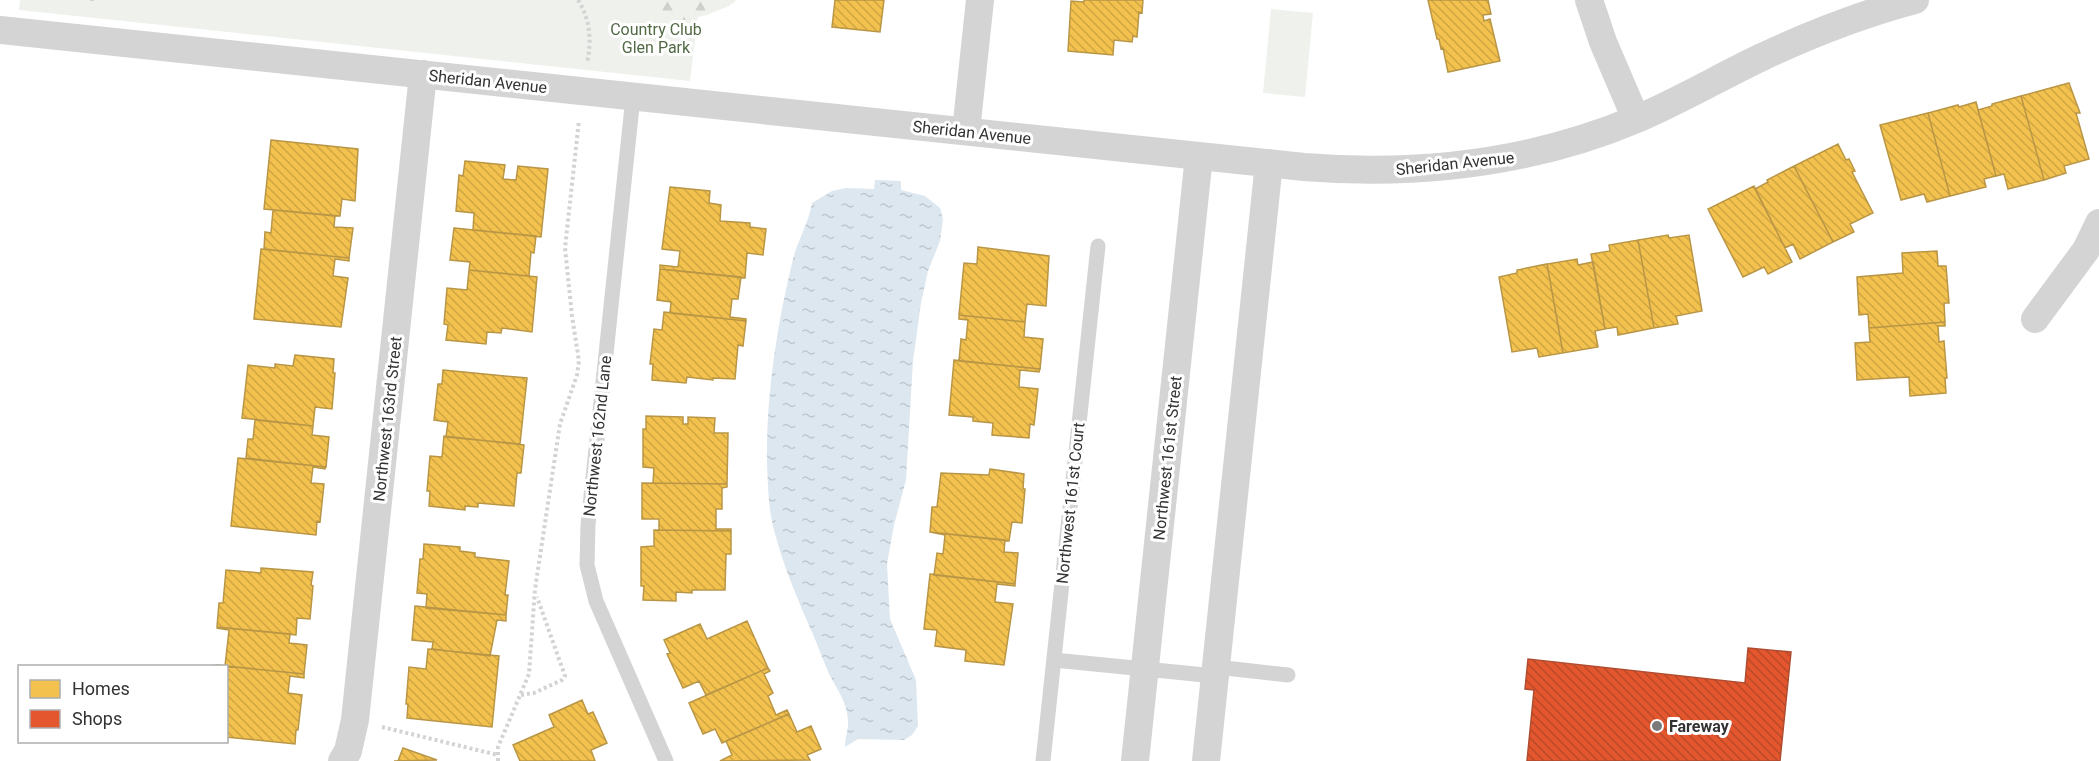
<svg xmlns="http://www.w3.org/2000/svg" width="2099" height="761" font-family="Roboto,sans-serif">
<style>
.green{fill:#eff2ec}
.forest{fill:url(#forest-firs)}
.water{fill:url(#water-ripples)}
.homes{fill:url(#homes-back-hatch);stroke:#b99646;stroke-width:1.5}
.shops{fill:url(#shops-back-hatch);stroke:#af4c30;stroke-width:1.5}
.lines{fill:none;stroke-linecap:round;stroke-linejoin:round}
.path{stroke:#d3d3d3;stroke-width:4;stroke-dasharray:3 3;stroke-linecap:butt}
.lane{stroke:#d4d4d4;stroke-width:15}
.street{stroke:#d4d4d4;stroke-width:28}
.poi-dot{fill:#7a7a7a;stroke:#fff;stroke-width:2}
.labels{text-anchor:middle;stroke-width:6;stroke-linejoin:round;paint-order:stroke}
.park-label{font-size:16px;fill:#526a45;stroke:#fff}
.street-label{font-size:16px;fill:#333;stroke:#fff}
.poi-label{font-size:16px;font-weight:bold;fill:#333;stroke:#fff;text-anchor:start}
</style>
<defs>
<pattern id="forest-firs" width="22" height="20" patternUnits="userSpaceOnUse" patternTransform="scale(1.5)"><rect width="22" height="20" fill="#eff2ec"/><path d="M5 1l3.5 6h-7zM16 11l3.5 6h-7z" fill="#cdd0cb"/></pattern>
<pattern id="water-ripples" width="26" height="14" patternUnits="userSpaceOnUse" patternTransform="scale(1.5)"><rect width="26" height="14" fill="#dde7ef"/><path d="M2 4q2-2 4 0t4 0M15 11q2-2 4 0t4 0" fill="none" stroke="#bec7cd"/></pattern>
<pattern id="homes-back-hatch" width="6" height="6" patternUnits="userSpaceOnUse" patternTransform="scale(1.5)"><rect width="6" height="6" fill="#f2c14e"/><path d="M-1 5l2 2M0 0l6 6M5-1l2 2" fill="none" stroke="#d0a645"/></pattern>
<pattern id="shops-back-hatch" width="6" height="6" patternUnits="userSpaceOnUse" patternTransform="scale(1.5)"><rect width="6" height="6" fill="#e4572e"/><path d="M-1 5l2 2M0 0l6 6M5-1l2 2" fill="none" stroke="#b94928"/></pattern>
</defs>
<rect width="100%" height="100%" fill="#fff"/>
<path class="green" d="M20,0H700L690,81L19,10Z
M1271,9L1313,13L1305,97L1263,93Z"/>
<path class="forest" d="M637,0H736L729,6L707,15L685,20L645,10L637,3Z"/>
<path class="water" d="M875,180L901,181V190L925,196L940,208L943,219L940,241L928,271L921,303L913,361L906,480L894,525L887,564L890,619L916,680L918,726L912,735L904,740L858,739L845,747C845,738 849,728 848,720C847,702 837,689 829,674C823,660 818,646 812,632C797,598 783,565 774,530C768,508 768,484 767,462C766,394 777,325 793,259C798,240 809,222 812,203L832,191L846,188L874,189Z"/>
<path class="homes" d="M835,0H884L880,32L832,27Z
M1084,0H1143L1142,13L1139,12L1137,37L1133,36L1132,42L1114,40L1113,55L1068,51L1071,1L1084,2Z
M1428,0H1488L1491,14L1483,15L1484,21L1490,19L1500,61L1448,72L1443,48L1441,49L1439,39H1437Z
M2069,83L2080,113H2076L2089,159L2064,166L2066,173L2044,180L2021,96Z
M2021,96L2044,180L2008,189L2004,174L1996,176L1978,110L1992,106V104Z
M1976,102L1996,176L1984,179L1986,187L1950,196L1928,113L1958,105L1959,107Z
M1928,113L1950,196L1927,202L1924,194L1901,200L1880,125Z
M271,140L358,149L355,201L342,199L340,216L264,209Z
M1838,144L1846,160L1849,159L1855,171L1852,172L1873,213L1850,224L1854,232L1833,242L1794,166Z
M465,161L505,165L503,179L516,180L518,166L548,169L541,237L473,230L474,213L456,211L459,175L463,176Z
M1794,166L1833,242L1800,259L1793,244L1785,248L1755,189L1768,182L1767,180Z
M1754,186L1792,262L1768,274L1764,267L1743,277L1708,209Z
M670,187L710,191L709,203L721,205L720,221L750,223V227L766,229L763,255L747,253L745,278L660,269V265L678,267L680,251L662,249Z
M273,210L335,216L334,227L353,228L349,258L264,249L265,232L271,233Z
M454,228L536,236L534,253L531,252L529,276L469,270L470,262L450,260Z
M1668,235L1669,238L1689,235L1702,311L1676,316L1678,324L1654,328L1638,240Z
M1638,240L1654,328L1618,335L1617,327L1605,329L1591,254L1610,251L1609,245Z
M978,247L1049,256L1046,306L1027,304L1025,322L959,315L964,263L977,264Z
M261,249L349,258V261L335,259L333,276L348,278L341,327L254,319Z
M1937,251L1938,266H1946L1949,303H1944L1945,322L1869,328L1868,314L1859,315L1857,277L1903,273L1902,253Z
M1577,259L1578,265L1593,262L1605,329L1595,331L1598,347L1563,353L1547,264Z
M1547,264L1563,353L1539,357L1537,348L1512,352L1499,277L1517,273V270Z
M660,269L741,277L738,299H732L730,317L746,319V321L670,313L671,302L657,300Z
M469,270L537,277L532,332L502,328L501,333L487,332L486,344L446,340L448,325L444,324L447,288L467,290Z
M664,312L746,321L743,346L738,345L735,379L713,378V380L687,377L686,383L652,380L653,364H650L654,329L662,330Z
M959,315L1025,322L1024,337L1043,339L1040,369L959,361L961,339L966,340L968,320L959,319Z
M1945,322V326H1938L1939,342L1944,341L1947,378H1945L1946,393L1910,396L1909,377L1857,380L1855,343L1870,342L1869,328Z
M295,355L334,359L333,373H335L332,409L315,407L313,426L242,418L248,365L275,368V364L293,366Z
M954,360L1040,369L1039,372L1020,370L1019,387L1038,389L1034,425L1030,424L1029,438L992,435L993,423L973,421V417L949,415Z
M443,370L527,378L520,444L446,437L448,422L434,420L438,384H442Z
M646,416L683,417V424H688V417L715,418L714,433H728L727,484L653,483L654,468L643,467V429H646Z
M255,420L313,426L312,435L329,437L326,467L246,458L248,439H253Z
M444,436L524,445L521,473H517L514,506L478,503V507L465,506V510L429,506L430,491H427L430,456L442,457Z
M238,458L326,467L325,469L313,467L311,483L324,484L320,522L317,521L316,535L231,526Z
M990,469L1024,474L1023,489H1025L1022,523L1012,522L1009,541L930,532L932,507H937L941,473L989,475Z
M642,483L727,484V487L722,488V509H716V529H731V531L659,530V519H642Z
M654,530L731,531V554H726L725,590H692V593L676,592V601L643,600L644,586H641V547L654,546Z
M930,532L1005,540L1004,552L1018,553L1015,584L934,575L937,553L943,554L945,535Z
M424,544L460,547V551L475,553V557L509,561L505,595H508L506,615L426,608L427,594L417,593L420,559H423Z
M261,568L313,572L311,585L313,586L310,619L297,618L296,635L217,627L219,603H223L226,570L261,573Z
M930,574L1015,584V586L997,584L995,602L1013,604L1004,665L965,661L966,650L935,646L937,630L924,629Z
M415,606L506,615V621L497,620L490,656L432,649L433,642L412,640Z
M747,621L768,668L706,695L699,681L683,688L667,654L670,653L664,640L700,624L707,639Z
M217,627L290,634L289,643L307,645L304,674L225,666L229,630L217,628Z
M428,649L499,656L492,727L407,718L408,704H406L409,667L426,669Z
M216,665L304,674V678L290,676L288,693L302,695L298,730H296L295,744L226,737V666H216Z
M768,668L770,671L764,674L773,693L768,696L776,715L787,710L789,714L722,743L715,729L703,734L689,703Z
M582,700L588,714L593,712L607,743L591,750L595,761H520L513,745L554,727L549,715Z
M789,714L797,732L811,726L821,749L807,755L810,760L720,761L732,755L726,741Z
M403,748L437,760L394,761H398Z"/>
<path class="shops" d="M1748,648L1791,652L1780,761H1527L1534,690L1525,689L1528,659L1745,683Z"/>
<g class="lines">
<path class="path" d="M578,0C590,19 592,40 587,63
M92,1V0
M521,695L534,693L562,680L565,676L537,597
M382,727L498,755
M498,761V747L529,674L535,589L560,424L577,375L579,361L572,316L565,248L579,120"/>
<path class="lane" d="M633,97L588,525L587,565L596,601L666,761
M1054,660L1215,676
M1216,667L1288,675
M1043,761L1098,246"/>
<path class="street" d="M1589,0L1603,42L1636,119
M0,30L1304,167C1418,176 1533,163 1639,118C1681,100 1720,77 1762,57C1811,34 1862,14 1915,0
M966,131L980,0
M2035,319L2086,250L2099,223
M342,761L348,751L355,720L423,74
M1135,761L1199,156
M1206,761L1269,163"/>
</g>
<circle class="poi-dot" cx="1657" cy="726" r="6"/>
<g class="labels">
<g class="park-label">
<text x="656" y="35">Country Club<tspan x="656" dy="18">Glen Park</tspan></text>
</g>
<g class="street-label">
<text transform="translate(488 81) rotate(6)" y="6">Sheridan Avenue</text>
<text transform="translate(972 132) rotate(6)" y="6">Sheridan Avenue</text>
<text transform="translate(1455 163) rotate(-6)" y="6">Sheridan Avenue</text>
<text transform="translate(387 419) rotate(-84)" y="6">Northwest 163rd Street</text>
<text transform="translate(597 436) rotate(-84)" y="6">Northwest 162nd Lane</text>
<text transform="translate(1167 458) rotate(-84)" y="6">Northwest 161st Street</text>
<text transform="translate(1070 503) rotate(-84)" y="6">Northwest 161st Court</text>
</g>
<g class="poi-label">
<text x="1669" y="732">Fareway</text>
</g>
</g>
<rect x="18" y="665" width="210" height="78" fill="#ffffff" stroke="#adadad" stroke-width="1.5"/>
<rect x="30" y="680" width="30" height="18" fill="#f2c14e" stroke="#adadad" stroke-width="1.5"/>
<text x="72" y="695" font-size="18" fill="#333333">Homes</text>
<rect x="30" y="710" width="30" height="18" fill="#e4572e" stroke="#adadad" stroke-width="1.5"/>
<text x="72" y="725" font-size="18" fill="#333333">Shops</text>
</svg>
